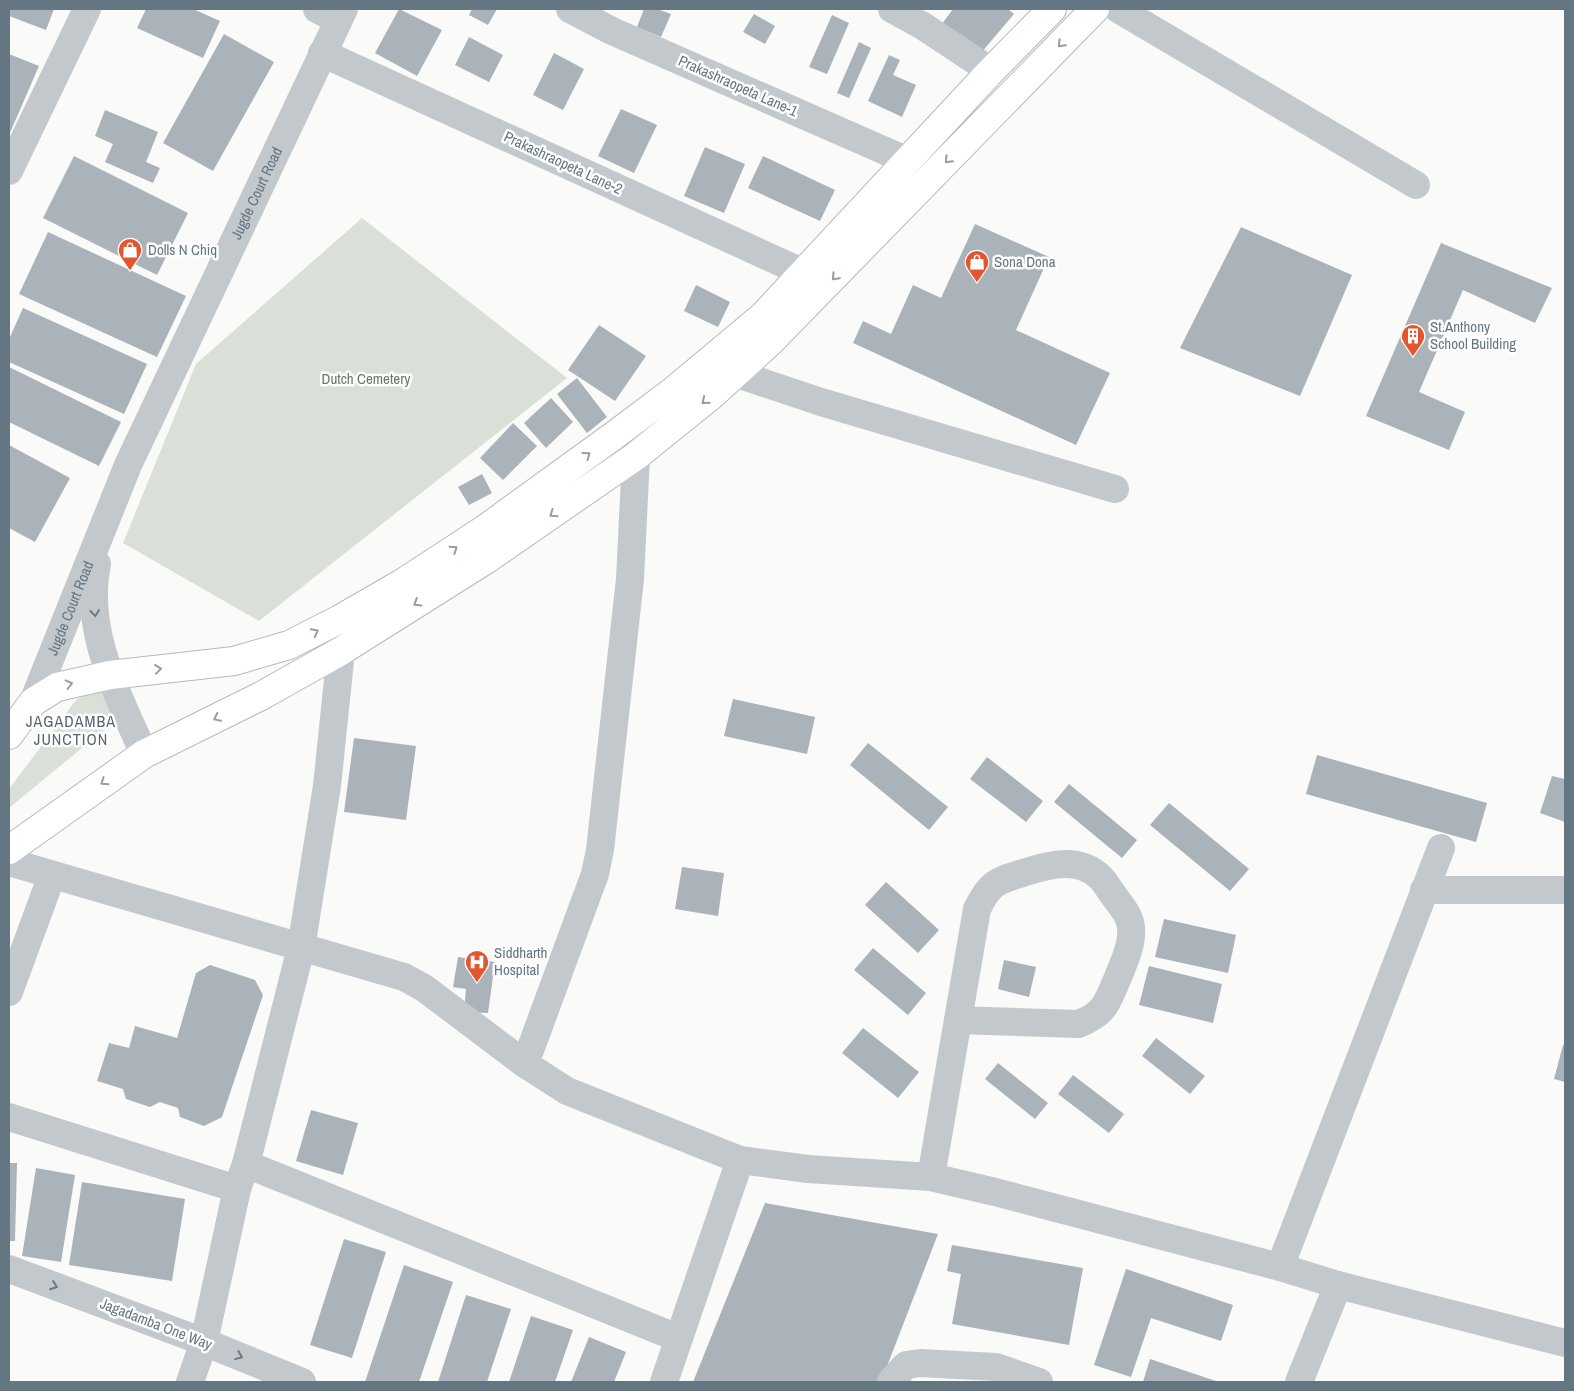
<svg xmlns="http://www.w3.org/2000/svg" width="1574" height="1391" font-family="'Archivo Narrow',sans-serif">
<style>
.green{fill:#dadfd7}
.building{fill:#aab3b9}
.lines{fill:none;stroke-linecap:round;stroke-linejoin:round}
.major-casing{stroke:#b5babe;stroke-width:30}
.minor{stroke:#c3c8cc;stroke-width:28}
.major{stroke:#fff;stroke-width:28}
.oneway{stroke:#939fa8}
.oneway2{stroke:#6a7a87}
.labels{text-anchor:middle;stroke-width:5;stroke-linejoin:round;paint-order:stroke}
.street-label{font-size:15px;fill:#657683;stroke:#fff}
.poi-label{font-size:15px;fill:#657683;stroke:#fff;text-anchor:start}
.park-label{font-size:15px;fill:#687a64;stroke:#fff}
.neighbourhood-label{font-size:16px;letter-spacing:1px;fill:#57646e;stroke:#fff}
</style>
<rect width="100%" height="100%" fill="#fafaf8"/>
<path class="green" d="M362,218L567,378L259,621L123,543L196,364Z
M90,691L105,693L116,720L9,808V789L76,700Z"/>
<path class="building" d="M9,9H54L46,30L9,16Z
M146,9H193L220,21L203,58L137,28Z
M399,9L442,30L417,76L375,53Z
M472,9H497L488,25L469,15Z
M644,9H657L671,14L661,37L637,27Z
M953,9H1011L1009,10L1014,14L975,60L939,28Z
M754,14L775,26L765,44L743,32Z
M832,15L849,23L827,74L809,67Z
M224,34L274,62L213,171L163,143Z
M469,37L503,55L489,82L455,65Z
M859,42L871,48L849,98L837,93Z
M554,53L584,69L563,110L533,95Z
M9,54L39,66L9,135Z
M889,55L900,60L893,75L916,85L902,117L868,101Z
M621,109L657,125L634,173L598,156Z
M105,110L158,132L146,162L160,168L153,183L105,162L113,144L95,136Z
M705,147L745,164L724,213L684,196Z
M74,156L188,213L157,275L43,218Z
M763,156L835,190L820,221L748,188Z
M975,224L1049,257L1016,330L1110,373L1076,445L853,343L863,321L891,334L913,285L941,298Z
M1241,227L1352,275L1300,396L1180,348Z
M48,232L186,296L157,357L19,294Z
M1441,243L1552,288L1535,323L1463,290L1419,392L1465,412L1449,450L1366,416Z
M696,285L730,302L718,327L684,311Z
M23,308L147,364L124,414L9,362V339Z
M599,325L646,356L615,401L568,370Z
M9,367L121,422L99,466L9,422Z
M577,378L607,417L587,433L557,394Z
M551,398L573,422L546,448L524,423Z
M513,423L537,446L503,480L480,458Z
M9,445L70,478L35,542L9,528Z
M482,474L492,493L469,505L458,487Z
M733,699L815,717L807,754L724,736Z
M354,738L416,746L406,820L344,812Z
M868,743L948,807L929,830L850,765Z
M1317,755L1487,803L1476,842L1306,794Z
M987,757L1043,801L1026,822L970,779Z
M1552,776L1565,779V822L1540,813Z
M1069,784L1137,840L1122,858L1054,802Z
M1169,803L1249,869L1230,891L1150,825Z
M682,867L724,873L718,916L675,909Z
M886,882L939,930L918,953L865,905Z
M1164,919L1236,935L1228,973L1155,957Z
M873,948L926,993L908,1015L854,970Z
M458,957L495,962L488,1013L464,1012L466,989L453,987Z
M1004,960L1036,967L1029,997L998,989Z
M210,965L255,980L263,995L222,1117L204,1126L180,1117L178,1108L160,1102L150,1107L126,1099L123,1089L97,1081L109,1043L129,1048L135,1026L177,1038L196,973Z
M1149,966L1222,984L1213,1023L1139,1005Z
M863,1028L919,1072L898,1098L842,1053Z
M1156,1038L1205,1076L1190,1094L1142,1056Z
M1563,1045H1565V1082L1554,1079Z
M998,1063L1048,1103L1035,1119L985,1079Z
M1073,1075L1124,1114L1109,1133L1058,1094Z
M311,1110L358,1123L343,1175L296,1161Z
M9,1163H17L15,1241H9Z
M36,1168L75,1175L61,1262L22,1256Z
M82,1182L185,1199L172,1281L69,1265Z
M765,1203L938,1234L881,1382H693Z
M344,1239L386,1252L352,1358L310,1345Z
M952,1245L1083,1268L1069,1345L952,1324L961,1274L947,1271Z
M404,1265L453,1282L419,1382H365Z
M1126,1269L1233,1305L1221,1341L1151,1318L1131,1377L1094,1365Z
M466,1295L511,1309L487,1382H438Z
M531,1316L573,1330L555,1382H509Z
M589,1337L626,1352L614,1382H571Z
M1150,1359L1219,1382H1143Z"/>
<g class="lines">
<g class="major-casing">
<path id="major" d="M9,735L33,702L57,687L110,675L234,661L289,645L340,619L404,582L485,529L612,437L672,392L763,316L991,71L1052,9
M9,850L144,754L261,696L341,651L487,559L636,456L713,394L770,342L1095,9"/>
</g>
<g class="minor">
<path d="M317,9L338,20"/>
<path d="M570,9L612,31L908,161"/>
<path d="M892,9L923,26L991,71"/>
<path d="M1118,9L1416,185"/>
<path d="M322,53L804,273"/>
<path d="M9,171L87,9"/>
<path d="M737,374L821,402L1115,489"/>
<path d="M97,564C83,631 118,694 144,754"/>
<path id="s1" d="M33,702L128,465L344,9"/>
<path d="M9,862L404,977L424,988L525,1064L567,1091L740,1160L808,1169L931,1177L995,1192L1280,1267L1338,1285L1565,1343"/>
<path d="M1424,890H1565"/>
<path d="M9,992L52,875"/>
<path d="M525,1064L595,874L600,850L630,579L636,456"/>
<path d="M9,1117L237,1189"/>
<path d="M246,1164L678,1338"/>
<path d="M931,1177L977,909C991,881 997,881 1026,872C1050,864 1080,857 1101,878C1105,882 1108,888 1112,893C1117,901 1126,910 1129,919C1136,937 1125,960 1118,977C1107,1003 1105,1014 1078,1024L958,1020"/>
<path d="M1280,1267L1441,848"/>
<path d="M9,1269L204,1342L302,1382"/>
<path d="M190,1382L204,1342L237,1189L246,1164L301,948L327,786L341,651"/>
<path d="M664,1382L740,1160"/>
<path d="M891,1382L893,1379L906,1365L920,1363L996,1367L1039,1382"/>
<path d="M1299,1382L1338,1285"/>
</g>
<use href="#major" class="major"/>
</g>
<defs><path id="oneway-chevron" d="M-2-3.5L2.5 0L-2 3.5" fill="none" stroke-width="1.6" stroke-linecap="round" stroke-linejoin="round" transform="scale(1.25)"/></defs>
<g class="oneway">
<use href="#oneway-chevron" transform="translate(1061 44) rotate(134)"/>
<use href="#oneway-chevron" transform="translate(948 160) rotate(133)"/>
<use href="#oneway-chevron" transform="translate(835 277) rotate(134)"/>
<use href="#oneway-chevron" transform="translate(705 401) rotate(141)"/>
<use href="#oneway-chevron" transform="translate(587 455) rotate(-36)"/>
<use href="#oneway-chevron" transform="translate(553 514) rotate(145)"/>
<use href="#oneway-chevron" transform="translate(454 549) rotate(-34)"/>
<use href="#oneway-chevron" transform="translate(417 603) rotate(148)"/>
<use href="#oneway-chevron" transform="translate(315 632) rotate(-27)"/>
<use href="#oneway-chevron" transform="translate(158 669) rotate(-7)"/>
<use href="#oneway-chevron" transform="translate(69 684) rotate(-14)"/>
<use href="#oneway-chevron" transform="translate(217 718) rotate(154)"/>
<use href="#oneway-chevron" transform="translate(104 782) rotate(145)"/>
</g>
<g class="oneway2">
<use href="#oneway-chevron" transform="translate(95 613) rotate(83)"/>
<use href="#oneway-chevron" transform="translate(54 1286) rotate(20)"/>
<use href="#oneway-chevron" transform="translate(239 1356) rotate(22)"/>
</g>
<defs>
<g id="shop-pin" transform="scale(1.25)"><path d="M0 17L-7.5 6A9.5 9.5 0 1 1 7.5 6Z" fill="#e4572e" stroke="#fff"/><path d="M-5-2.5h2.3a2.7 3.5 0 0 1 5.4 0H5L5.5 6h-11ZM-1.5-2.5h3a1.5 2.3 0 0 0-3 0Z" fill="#fff"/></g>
<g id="building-pin" transform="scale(1.25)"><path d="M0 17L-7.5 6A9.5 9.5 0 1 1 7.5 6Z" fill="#e4572e" stroke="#fff"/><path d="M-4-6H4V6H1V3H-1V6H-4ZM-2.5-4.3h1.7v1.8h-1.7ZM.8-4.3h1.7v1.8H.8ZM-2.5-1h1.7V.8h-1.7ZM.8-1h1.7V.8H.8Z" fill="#fff"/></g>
<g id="hospital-pin" transform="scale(1.25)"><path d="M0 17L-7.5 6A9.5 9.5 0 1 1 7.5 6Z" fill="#e4572e" stroke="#fff"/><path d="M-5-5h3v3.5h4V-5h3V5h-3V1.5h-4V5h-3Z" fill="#fff"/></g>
</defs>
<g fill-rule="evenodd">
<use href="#shop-pin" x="130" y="250"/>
<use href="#shop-pin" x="977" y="262"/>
<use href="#building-pin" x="1413" y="336"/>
<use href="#hospital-pin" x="477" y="962"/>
</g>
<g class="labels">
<g class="street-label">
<text transform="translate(738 86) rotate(24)" y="5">Prakashraopeta Lane-1</text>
<text transform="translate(563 163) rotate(25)" y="5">Prakashraopeta Lane-2</text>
<text dy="5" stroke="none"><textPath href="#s1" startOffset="556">Jugde Court Road</textPath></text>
<text dy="5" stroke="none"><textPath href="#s1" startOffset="101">Jugde Court Road</textPath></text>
<text transform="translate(156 1324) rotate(21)" y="5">Jagadamba One Way</text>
</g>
<g class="poi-label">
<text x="148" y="255">Dolls N Chiq</text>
<text x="994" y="267">Sona Dona</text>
<text x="1430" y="332">St.Anthony<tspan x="1430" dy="17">School Building</tspan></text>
<text x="494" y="958">Siddharth<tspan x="494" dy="17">Hospital</tspan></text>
</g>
<g class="park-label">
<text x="366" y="384">Dutch Cemetery</text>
</g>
<g class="neighbourhood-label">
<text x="71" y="727">JAGADAMBA<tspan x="71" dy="18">JUNCTION</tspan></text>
</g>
</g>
<rect width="1574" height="1391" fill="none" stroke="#657683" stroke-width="20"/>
</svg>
